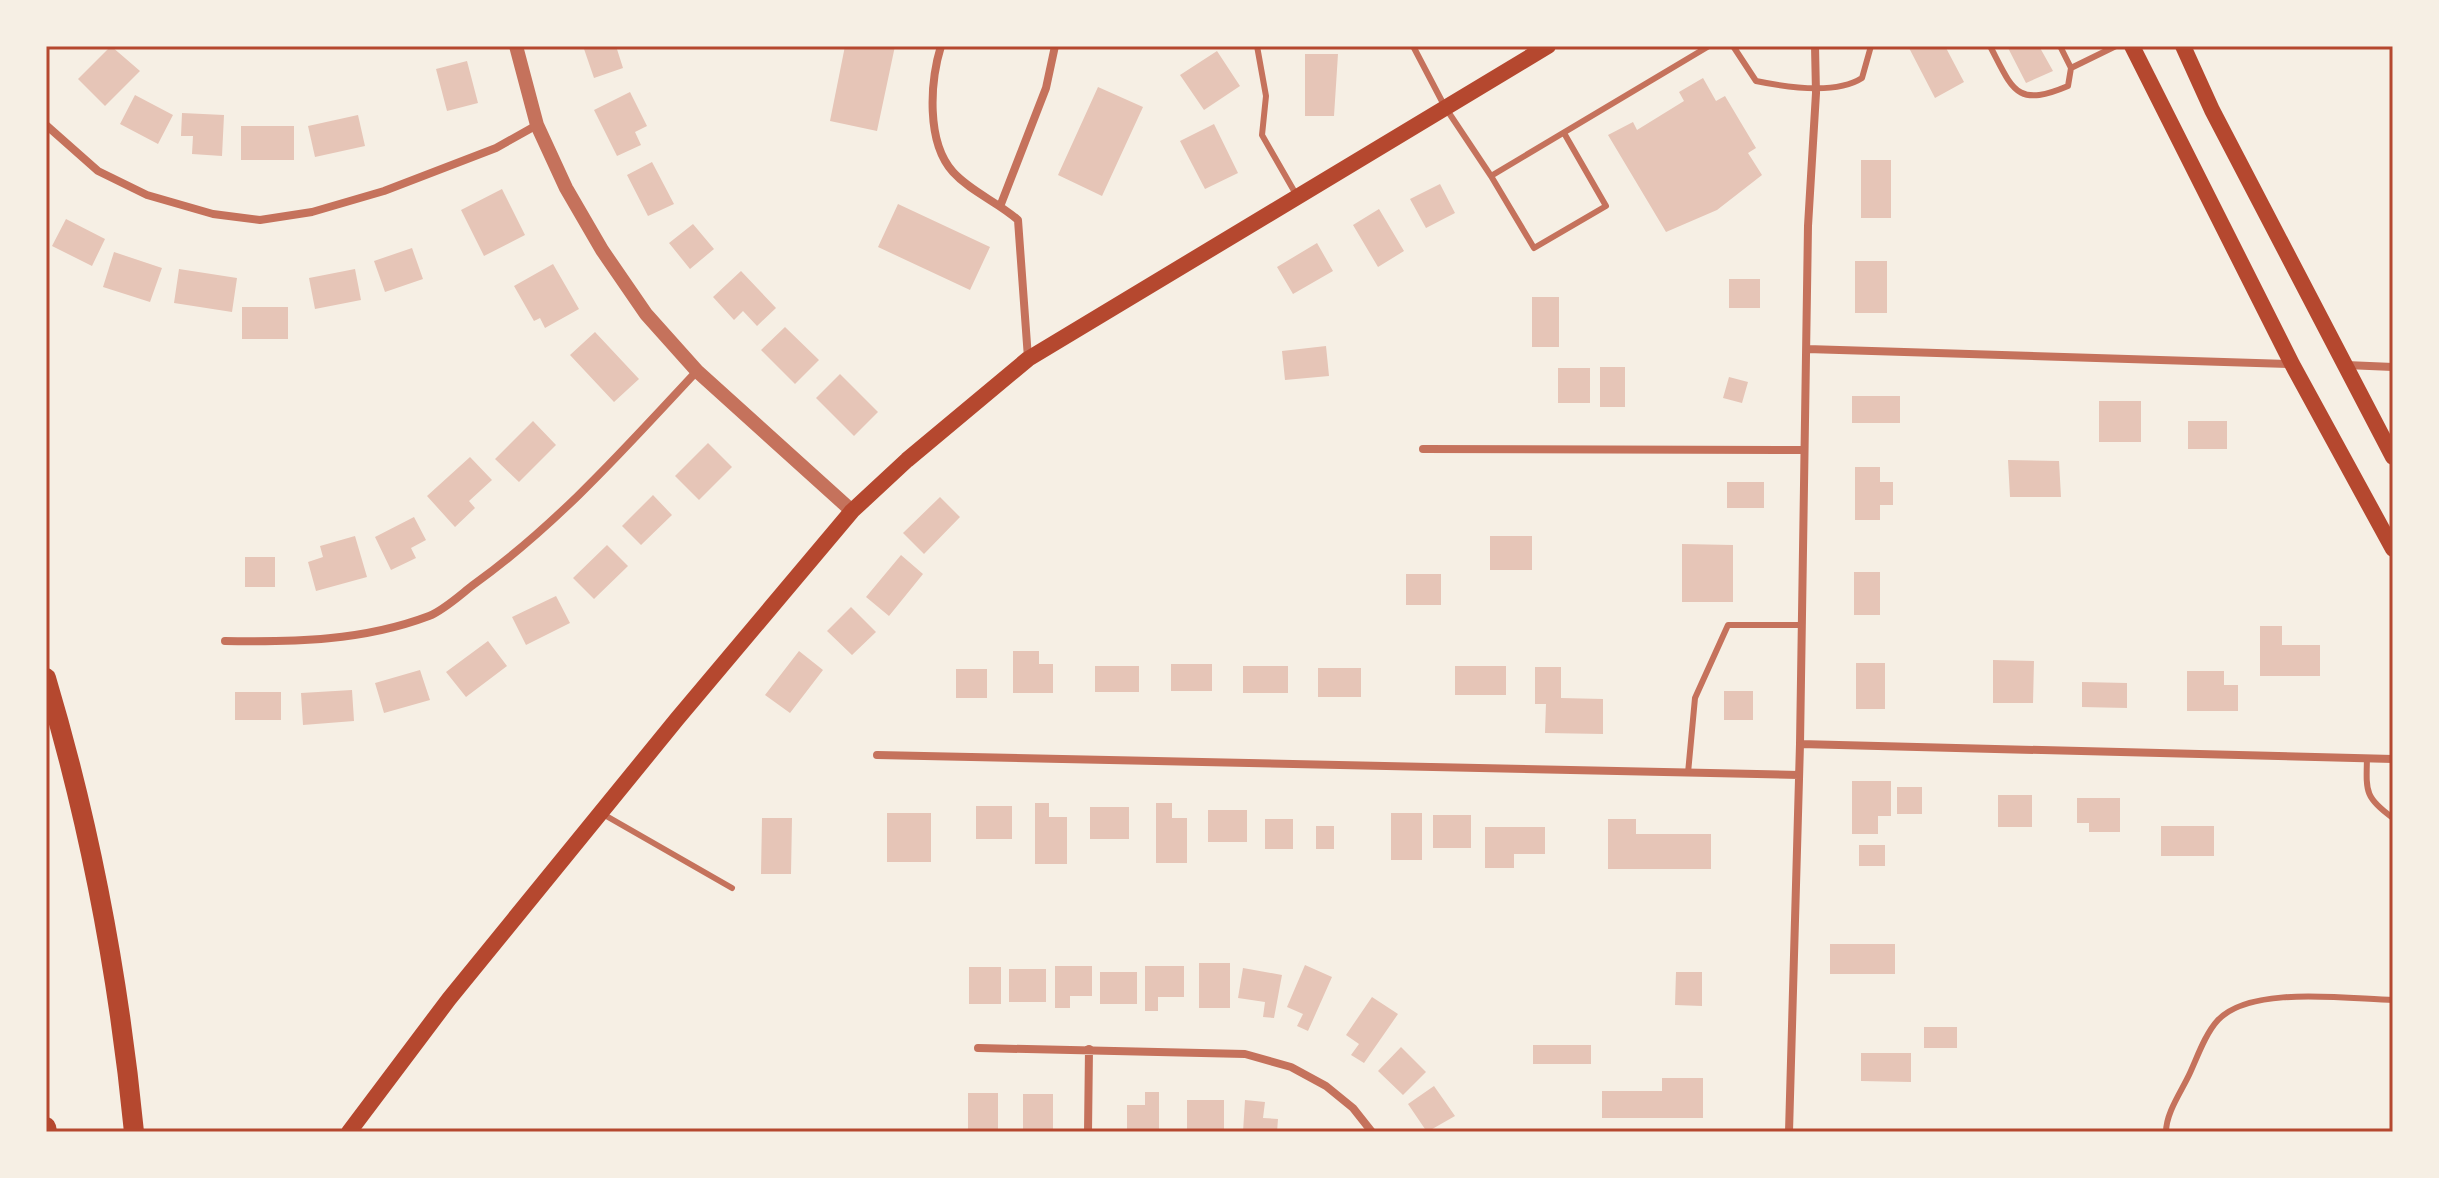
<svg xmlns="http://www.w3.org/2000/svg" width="2439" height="1178" font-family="Helvetica,sans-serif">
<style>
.building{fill:#e6c5b7}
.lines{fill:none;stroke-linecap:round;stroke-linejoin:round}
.service{stroke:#c5725c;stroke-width:6}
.minor{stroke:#c5725c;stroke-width:8}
.tertiary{stroke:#c5725c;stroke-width:14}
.secondary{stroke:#b5482f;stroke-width:16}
.motorway{stroke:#b5482f;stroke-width:20}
.neatline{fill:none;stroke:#b5482f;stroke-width:3}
</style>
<rect width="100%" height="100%" fill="#f6efe4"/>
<path class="building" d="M111,46L140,71L105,106L78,79Z
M583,46H616L623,68L594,78Z
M845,46H895L877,131L830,121Z
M1908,46H1945L1964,82L1935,98Z
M2007,46H2039L2053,71L2026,83Z
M1217,51L1240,86L1204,110L1180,75Z
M1305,54H1338L1334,116H1305Z
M467,61L478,103L447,111L436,69Z
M1703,78L1716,101L1725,96L1756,148L1748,153L1762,175L1717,210L1666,232L1608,135L1633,122L1637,130L1684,101L1679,92Z
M1098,87L1143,107L1102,196L1058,175Z
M630,92L647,126L635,132L641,145L617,156L594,110Z
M135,95L173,115L158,144L120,124Z
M182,113L224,115L222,156L192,154L193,136H181Z
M358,115L365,146L315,157L308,126Z
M1214,124L1238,173L1205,189L1180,141Z
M241,126H294V160H241Z
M1861,160H1891V218H1861Z
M652,162L674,204L648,216L627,175Z
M1440,184L1455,213L1426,228L1410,199Z
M502,189L525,235L484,256L461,210Z
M898,204L990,247L970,290L878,247Z
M1379,209L1404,251L1378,267L1353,225Z
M66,219L105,239L92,266L52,246Z
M693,224L714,249L690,269L669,243Z
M1317,243L1333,271L1293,294L1277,267Z
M412,248L423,279L385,292L374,261Z
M114,252L162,268L150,302L103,287Z
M1855,261H1887V313H1855Z
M553,264L579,309L545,328L540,318L534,321L514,286Z
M179,269L237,278L232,312L174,303Z
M355,269L361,300L315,309L309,278Z
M741,271L776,308L757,326L743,311L734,320L713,297Z
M1729,279H1760V308H1729Z
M1532,297H1559V347H1532Z
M242,307H288V339H242Z
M785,327L819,360L795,384L761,350Z
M595,332L639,379L614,402L570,355Z
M1326,346L1329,376L1285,380L1282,351Z
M1600,367H1625V407H1600Z
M1558,368H1590V403H1558Z
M840,374L878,412L854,436L816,398Z
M1729,377L1748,382L1742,403L1723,398Z
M1852,396H1900V423H1852Z
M2099,401H2141V442H2099Z
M533,421L556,445L519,482L495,459Z
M2188,421H2227V449H2188Z
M708,443L732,467L699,500L675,476Z
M470,457L492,480L469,501L475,508L455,527L427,496Z
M2008,460L2059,461L2061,497H2010Z
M1855,467H1880V482H1893V505H1880V520H1855Z
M1727,482H1764V508H1727Z
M653,495L672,515L641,545L622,526Z
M940,497L960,517L924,554L903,533Z
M414,517L426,540L411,548L416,558L391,570L375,537Z
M355,536L367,577L316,591L308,562L323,557L320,546Z
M1490,536H1532V570H1490Z
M1682,544L1733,545V602H1682Z
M607,545L628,566L594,599L573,578Z
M901,555L923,574L889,616L866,597Z
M245,557H275V587H245Z
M1854,572H1880V615H1854Z
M1406,574H1441V605H1406Z
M556,596L570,623L526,645L512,617Z
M851,607L876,632L852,655L827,631Z
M2260,626H2282V645H2320V676H2260Z
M488,641L507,666L466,697L446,672Z
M799,651L823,670L790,713L765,695Z
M1013,651H1039V664H1053V693H1013Z
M1993,660L2034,661L2033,703H1993Z
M1856,663H1885V709H1856Z
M1171,664H1212V691H1171Z
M1095,666H1139V692H1095Z
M1243,666H1288V693H1243Z
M1455,666H1506V695H1455Z
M1535,667H1561V698L1603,699V734L1545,733L1546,704H1535Z
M1318,668H1361V697H1318Z
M956,669H987V698H956Z
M420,670L430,700L384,713L375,683Z
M2187,671H2224V685H2238V711H2187Z
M2082,682L2127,683V708L2082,707Z
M352,690L354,721L303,725L301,693Z
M1724,691H1753V720H1724Z
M235,692H281V720H235Z
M1852,781H1891V816H1878V834H1852Z
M1897,787H1922V814H1897Z
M1998,795H2032V827H1998Z
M2077,798H2120V832H2089V823H2077Z
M1035,803H1049V817H1067V864H1035Z
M1156,803H1172V818H1187V863H1156Z
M976,806H1012V839H976Z
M1090,807H1129V839H1090Z
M1208,810H1247V842H1208Z
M887,813H931V862H887Z
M1391,813H1422V860H1391Z
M1433,815H1471V848H1433Z
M762,818H792L791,874H761Z
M1265,819H1293V849H1265Z
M1608,819H1636V834H1711V869H1608Z
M1316,826H1334V849H1316Z
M2161,826H2214V856H2161Z
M1485,827H1545V854H1514V868H1485Z
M1859,845H1885V866H1859Z
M1830,944H1895V974H1830Z
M1199,963H1230V1008H1199Z
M1305,965L1332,977L1308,1031L1297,1026L1303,1014L1287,1007Z
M1055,966H1092V996H1070V1008H1055Z
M1145,966H1184V997H1158V1011H1145Z
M969,967H1001V1004H969Z
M1243,968L1282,975L1274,1018L1263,1017L1265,1002L1238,998Z
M1009,969H1046V1002H1009Z
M1100,972H1137V1004H1100Z
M1676,972H1702V1006L1675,1005Z
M1372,997L1398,1014L1364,1063L1351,1055L1359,1044L1346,1035Z
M1924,1027H1957V1048H1924Z
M1533,1045H1591V1064H1533Z
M1401,1047L1426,1072L1403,1095L1378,1071Z
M1861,1053H1911V1082L1861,1081Z
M1662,1078H1703V1118H1602V1091H1662Z
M1434,1086L1455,1116L1427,1132L1408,1104Z
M1145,1092H1159V1132H1127V1105H1145Z
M968,1093H998V1132H968Z
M1023,1094H1053V1132H1023Z
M1187,1100H1224V1131H1187Z
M1245,1100L1265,1102L1263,1118L1278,1119L1277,1132H1243Z"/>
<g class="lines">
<path class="service" d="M1257,46L1266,96L1262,135L1297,196
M1413,46L1445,107L1491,176L1709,46
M1733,46L1756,81C1785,87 1836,95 1862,78L1871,46
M1990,46C2013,90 2016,108 2068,86L2071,68L2116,46
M2060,46L2071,68
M1491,176L1534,248L1606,206L1564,133
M2367,758C2366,792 2365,798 2393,818
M1688,773L1695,698L1728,625H1801
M601,813L732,888
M2166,1132C2166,1113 2181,1092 2189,1075C2197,1058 2205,1034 2218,1020C2251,985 2348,999 2393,1000"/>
<path class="minor" d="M941,46C930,82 926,142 953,172C971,192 998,202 1018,220L1028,358
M46,125L98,171L147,195L213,214L260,220L312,212L384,191L496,148L537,125
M1001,204L1046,88L1055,46
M1807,349L2291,364
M2346,365L2393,367
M1423,449L1803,450
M225,641C295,642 363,641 429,616C444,610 460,595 473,585C558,524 626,447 697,371
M1800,744L2393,759
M877,755L1799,775
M978,1048L1245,1054L1291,1067L1326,1086L1353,1108L1372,1132
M1088,1132L1089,1049
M1789,1132L1800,744L1808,226L1816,93L1815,46"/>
<path class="tertiary" d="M516,46L537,125L566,188L602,250L646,314L697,371L852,511"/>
<path class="secondary" d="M2132,46L2292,364L2393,549
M2183,46L2212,110L2393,457
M349,1132L449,999L677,719L852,511L907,460L1028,359L1548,46"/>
<path class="motorway" d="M46,678C90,825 119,979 134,1132
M46,1127L47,1132"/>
</g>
<rect width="2439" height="1178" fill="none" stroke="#f6efe4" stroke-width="96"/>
<rect x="48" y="48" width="2343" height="1082" class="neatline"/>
</svg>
